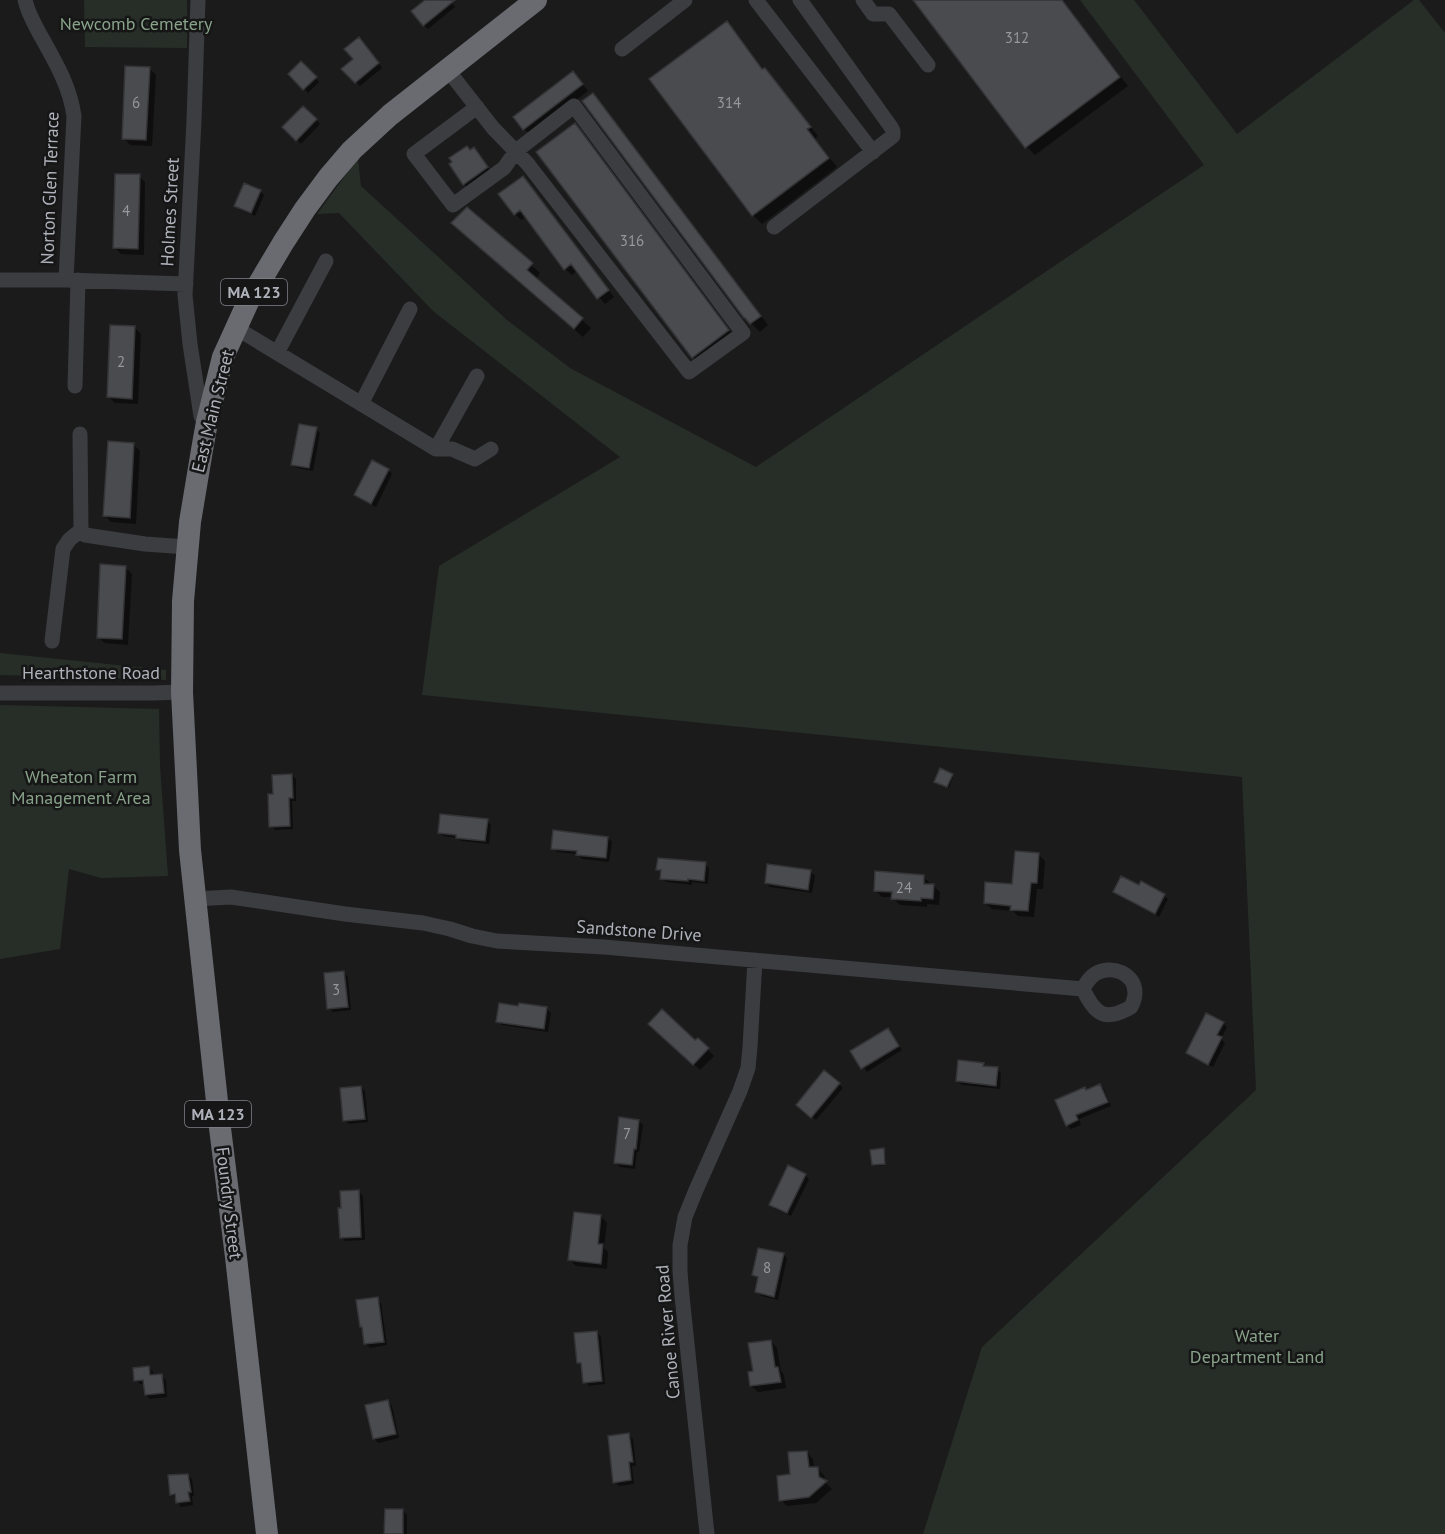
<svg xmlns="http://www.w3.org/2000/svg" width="1445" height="1534" font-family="'PT Sans',sans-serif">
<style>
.green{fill:#272e28}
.shadow{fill:#0007}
.building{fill:#4a4b4e;stroke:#353538;stroke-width:1.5}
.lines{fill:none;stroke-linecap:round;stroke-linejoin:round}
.minor{stroke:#3c3d41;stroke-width:15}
.highway{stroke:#696b71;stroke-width:22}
.labels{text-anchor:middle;stroke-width:5;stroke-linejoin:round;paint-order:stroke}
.number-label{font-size:15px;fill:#96989f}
.shield{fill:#161617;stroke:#818389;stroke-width:1.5}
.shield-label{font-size:16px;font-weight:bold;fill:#afb2ba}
.park-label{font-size:18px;fill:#88a38a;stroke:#161617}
.street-label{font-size:18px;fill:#afb2ba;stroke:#161617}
</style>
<rect width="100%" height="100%" fill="#1b1b1c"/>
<path class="green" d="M84,0H187V48L85,47Z
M1080,0H1134L1237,134L1414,0H1419L1445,33V1534H923L982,1347L1256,1090L1242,777L422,695L439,566L620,457L433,311L339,213L317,214L350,169L358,160L361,186L507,320L570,368L756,467L1204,165Z
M0,653L166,670V680L0,675Z
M0,705L159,709L160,766L168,876L101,878L69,869L60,949L0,959Z"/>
<path class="shadow" d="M427,0H449L455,7L428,29L424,25Z
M915,0H1062L1128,86L1035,155L1027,147Z
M727,23L736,32L764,70L773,79L818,136L815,139L837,167L762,224L753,215L651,79Z
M363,43L382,68L360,86L343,69L355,59Z
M301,63L319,82L308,93L290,74Z
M149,68L156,75L152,146L130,145L124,138Z
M579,80L588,91L531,135L524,129Z
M593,95L601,104L768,325L760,332L745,317Z
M303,108L320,124L301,144L284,127Z
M575,125L583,134L736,339L702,365L693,357Z
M470,151L477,153L491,172L468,188L464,184Z
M139,176L145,182L144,255L121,254L115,248Z
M529,184L614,297L605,304L577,271L572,275L565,269L526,217L521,220L516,215L526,207L525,205Z
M260,191L264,195L255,216L240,210L236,206Z
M462,232L531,265L540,273L536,279L591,328L583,337Z
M134,327L141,334L138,404L115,403L109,397Z
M316,429L320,433L313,471L297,468L292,464Z
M133,444L140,451L136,524L111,522L105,516Z
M388,470L392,474L376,507L360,499L356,495Z
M125,567L132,574L128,645L105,643L98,637Z
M292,775L296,779V801H292L293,829L275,830L271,826L274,795Z
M952,775L953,777L949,788L937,783Z
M487,821L491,825L489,844L461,841L458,838L443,836L439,832Z
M608,838L612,842L609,862L582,859L577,854L557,852L553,848Z
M1038,854L1045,861L1043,889H1037L1034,917L1018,916L1013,911L992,909L985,903L1014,885Z
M705,864L709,868L708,884L692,882V885L666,882L662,878V873L658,869Z
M811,872L815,876L812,893L770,887L766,883Z
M923,877L930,883V885L934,886L940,892L939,905L927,904V907L900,905L892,897H882L875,890Z
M1139,887L1164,896L1168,899L1159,917L1119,896L1115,892Z
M344,973L348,977L351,1010L333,1012L329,1008Z
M546,1008L551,1013L548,1032L502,1025L498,1021Z
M1223,1023L1227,1027L1221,1039L1225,1043L1213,1067L1192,1057L1188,1053Z
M650,1024L696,1043L698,1040L714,1056L700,1070Z
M888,1030L902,1050L867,1072L853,1052Z
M983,1064L986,1068L997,1069L1001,1073L1000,1089L962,1085L958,1081Z
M839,1084L843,1088L816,1120L802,1109Z
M1100,1085L1104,1089L1111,1106L1079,1119L1081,1125L1071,1129L1067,1125L1087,1091Z
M361,1087L365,1091L368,1122L349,1124L345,1120Z
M639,1121L643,1125L639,1152H637L635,1169L620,1167L616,1163Z
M883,1150L885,1152L886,1165L875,1166L873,1164Z
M805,1175L809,1179L791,1216L775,1209L771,1205Z
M359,1192L363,1196L365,1240L345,1241L341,1237Z
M601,1216L607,1223L604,1248L608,1252L607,1269L576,1266L570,1260Z
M783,1254L787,1258L778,1300L761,1296L757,1292L758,1279L754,1275Z
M377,1299L381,1303L387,1345L370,1348L366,1344Z
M597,1332L601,1337L605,1384L589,1386L585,1382L583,1367L579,1362Z
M771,1341L777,1348L781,1371L784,1375L786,1388L758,1392L751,1386L754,1373Z
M149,1368L153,1372V1377L161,1376L166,1380L167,1397L150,1399L146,1395L145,1384H140L136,1380Z
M388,1402L392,1406L399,1438L378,1443L374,1439Z
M629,1435L633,1439L636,1466H632L634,1484L619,1486L615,1482Z
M807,1452L813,1459L814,1468H817L824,1475L825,1482L832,1489L816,1503L787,1506L781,1500L792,1476Z
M188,1475L192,1479L194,1496H192L193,1505L181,1507L172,1494Z
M403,1511L407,1515V1534H383V1530H386Z"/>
<path class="building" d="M425,0H455L423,26L411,11Z
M913,0H1062L1120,77L1025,148Z
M727,21L762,69L765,68L811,127L807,129L829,158L752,216L649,79Z
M359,37L379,63L355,83L341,69L353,59L344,49Z
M301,61L317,77L303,90L288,74Z
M125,66L150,67L146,140L122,139Z
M573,71L583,84L523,130L513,117Z
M593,93L761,316L750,324L745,318H744L582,101Z
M303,106L317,119L296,141L282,127Z
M575,123L729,330L692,358L536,152Z
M467,146L470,150L474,147L488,167L463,185L449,164L452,162L449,158Z
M115,174H140L138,249L113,248Z
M523,176L609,290L597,299L571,264L564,270L520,210L514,215L498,194Z
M244,183L261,190L251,213L234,206Z
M467,207L533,263L527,270L583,318L574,329L451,223Z
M110,325L135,326L132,399L107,397Z
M299,424L317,427L309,468L291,465Z
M108,441L134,443L130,518L103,516Z
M372,460L389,469L371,504L354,495Z
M100,564L126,566L122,639L97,638Z
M940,768L953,774L947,787L934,782Z
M292,774L293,798H289L290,826L269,827L268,794H273L272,775Z
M440,814L488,819L485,841L456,838V835L438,833Z
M553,830L608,837L606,858L576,855L577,851L551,849Z
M1015,851L1039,853L1037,883H1031L1028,911L1010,910L1011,906L984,903L985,882L1012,884Z
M658,858L706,862L704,881L688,879V881L660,879L661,870H656Z
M767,864L811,870L808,890L765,883Z
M875,871L924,875V884H934L933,899L921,898V901L891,899L892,892L874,891Z
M1121,876L1139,885L1141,881L1165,894L1155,914L1113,892Z
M344,971L348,1007L327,1009L324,973Z
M499,1003L518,1006L519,1003L547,1007L544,1029L496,1022Z
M662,1009L695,1040L698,1038L709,1048L693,1065L648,1024Z
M1206,1013L1224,1022L1217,1035L1222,1037L1208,1065L1186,1053Z
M888,1028L899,1046L861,1069L850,1051Z
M958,1060L984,1063L983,1066L998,1067L996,1086L956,1081Z
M824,1070L840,1083L811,1118L796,1105Z
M1100,1084L1108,1102L1076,1115L1078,1120L1066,1126L1055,1100L1085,1087L1086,1090Z
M361,1086L365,1119L343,1121L340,1088Z
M619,1117L639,1120L636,1149H634L632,1165L614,1163Z
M884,1148L885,1164L872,1165L870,1150Z
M788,1165L806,1174L787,1213L769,1205Z
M359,1190L361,1237L340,1238L338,1208H341L340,1191Z
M574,1212L601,1215L598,1244H603L601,1264L568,1260Z
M758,1248L784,1253L774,1297L755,1292L758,1277L752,1275Z
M378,1297L384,1342L364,1344L362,1327H360L356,1300Z
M597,1331L602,1381L583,1383L581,1363H577L574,1333Z
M771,1340L775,1367H778L781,1382L750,1386L748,1372L753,1371L748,1343Z
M149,1366L150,1375L162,1374L164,1393L145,1395L143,1380L134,1381L133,1368Z
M388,1400L396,1434L373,1439L365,1405Z
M629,1433L633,1462H629L631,1480L613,1483L608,1436Z
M807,1451L809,1467H818L819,1477L827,1481L809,1497L779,1501L777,1476L790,1474L788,1452Z
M188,1474L191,1492H188L190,1501L176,1503L175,1494L170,1495L168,1475Z
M385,1509H403V1534H384Z"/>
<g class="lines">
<path class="minor" d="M25,0C28,14 35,25 42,38C56,63 70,87 74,116L66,280
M198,0L194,121L185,295L190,344L201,416L207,422
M756,0L873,152
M863,0L873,14H889L928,65
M622,49L685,0
M447,69L493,128L527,163L689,372L743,333L574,106L516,151L504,168L453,205L414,154L477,107
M774,227L893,136V131L891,127L800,0
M0,280H66L186,284
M236,328L436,449L477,376
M277,353L326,261
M75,386L78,280
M361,404L410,309
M80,434L81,530L85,535L145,544L187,547
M436,449H452L475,459L491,449
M52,641L63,549L69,540L81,530
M0,693H154L182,692
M195,899L231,897L345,914L423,923L450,929L472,936L497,941L604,947L1083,989C1086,983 1089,978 1095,974C1111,964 1135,973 1135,993C1135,998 1133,1003 1131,1007C1105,1022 1095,1015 1083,989
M707,1534L682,1296L680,1271V1245L685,1217L696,1190L740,1091L748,1068L750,1047L755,960"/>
<path class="highway" d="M267,1534L236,1257L219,1120L190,850L182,692L183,601L190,522L202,450L207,422L223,357L248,302L283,243L305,209L328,178L352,150L390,115L536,0"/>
</g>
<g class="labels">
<g class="number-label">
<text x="1017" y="43">312</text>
<text x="136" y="108">6</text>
<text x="729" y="108">314</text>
<text x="126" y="216">4</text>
<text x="632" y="246">316</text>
<text x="121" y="367">2</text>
<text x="904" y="893">24</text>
<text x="336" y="995">3</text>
<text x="627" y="1139">7</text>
<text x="767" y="1273">8</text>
</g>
<g class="shield">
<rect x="221" y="279" width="66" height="26" rx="4.5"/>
<rect x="185" y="1101" width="66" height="26" rx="4.5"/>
</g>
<g class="shield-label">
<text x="254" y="298">MA 123</text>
<text x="218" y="1120">MA 123</text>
</g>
<g class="park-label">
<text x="136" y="30">Newcomb Cemetery</text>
<text x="81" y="783">Wheaton Farm<tspan x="81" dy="21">Management Area</tspan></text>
<text x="1257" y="1342">Water<tspan x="1257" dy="21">Department Land</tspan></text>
</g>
<g class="street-label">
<text transform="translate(50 188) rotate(-88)" y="6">Norton Glen Terrace</text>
<text transform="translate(170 212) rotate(-87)" y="6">Holmes Street</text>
<text transform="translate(213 411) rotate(-76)" y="6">East Main Street</text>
<text x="91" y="679">Hearthstone Road</text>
<text transform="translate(639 931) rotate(4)" y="6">Sandstone Drive</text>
<text transform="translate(229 1203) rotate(83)" y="6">Foundry Street</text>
<text transform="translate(668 1332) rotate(-95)" y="6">Canoe River Road</text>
</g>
</g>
</svg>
